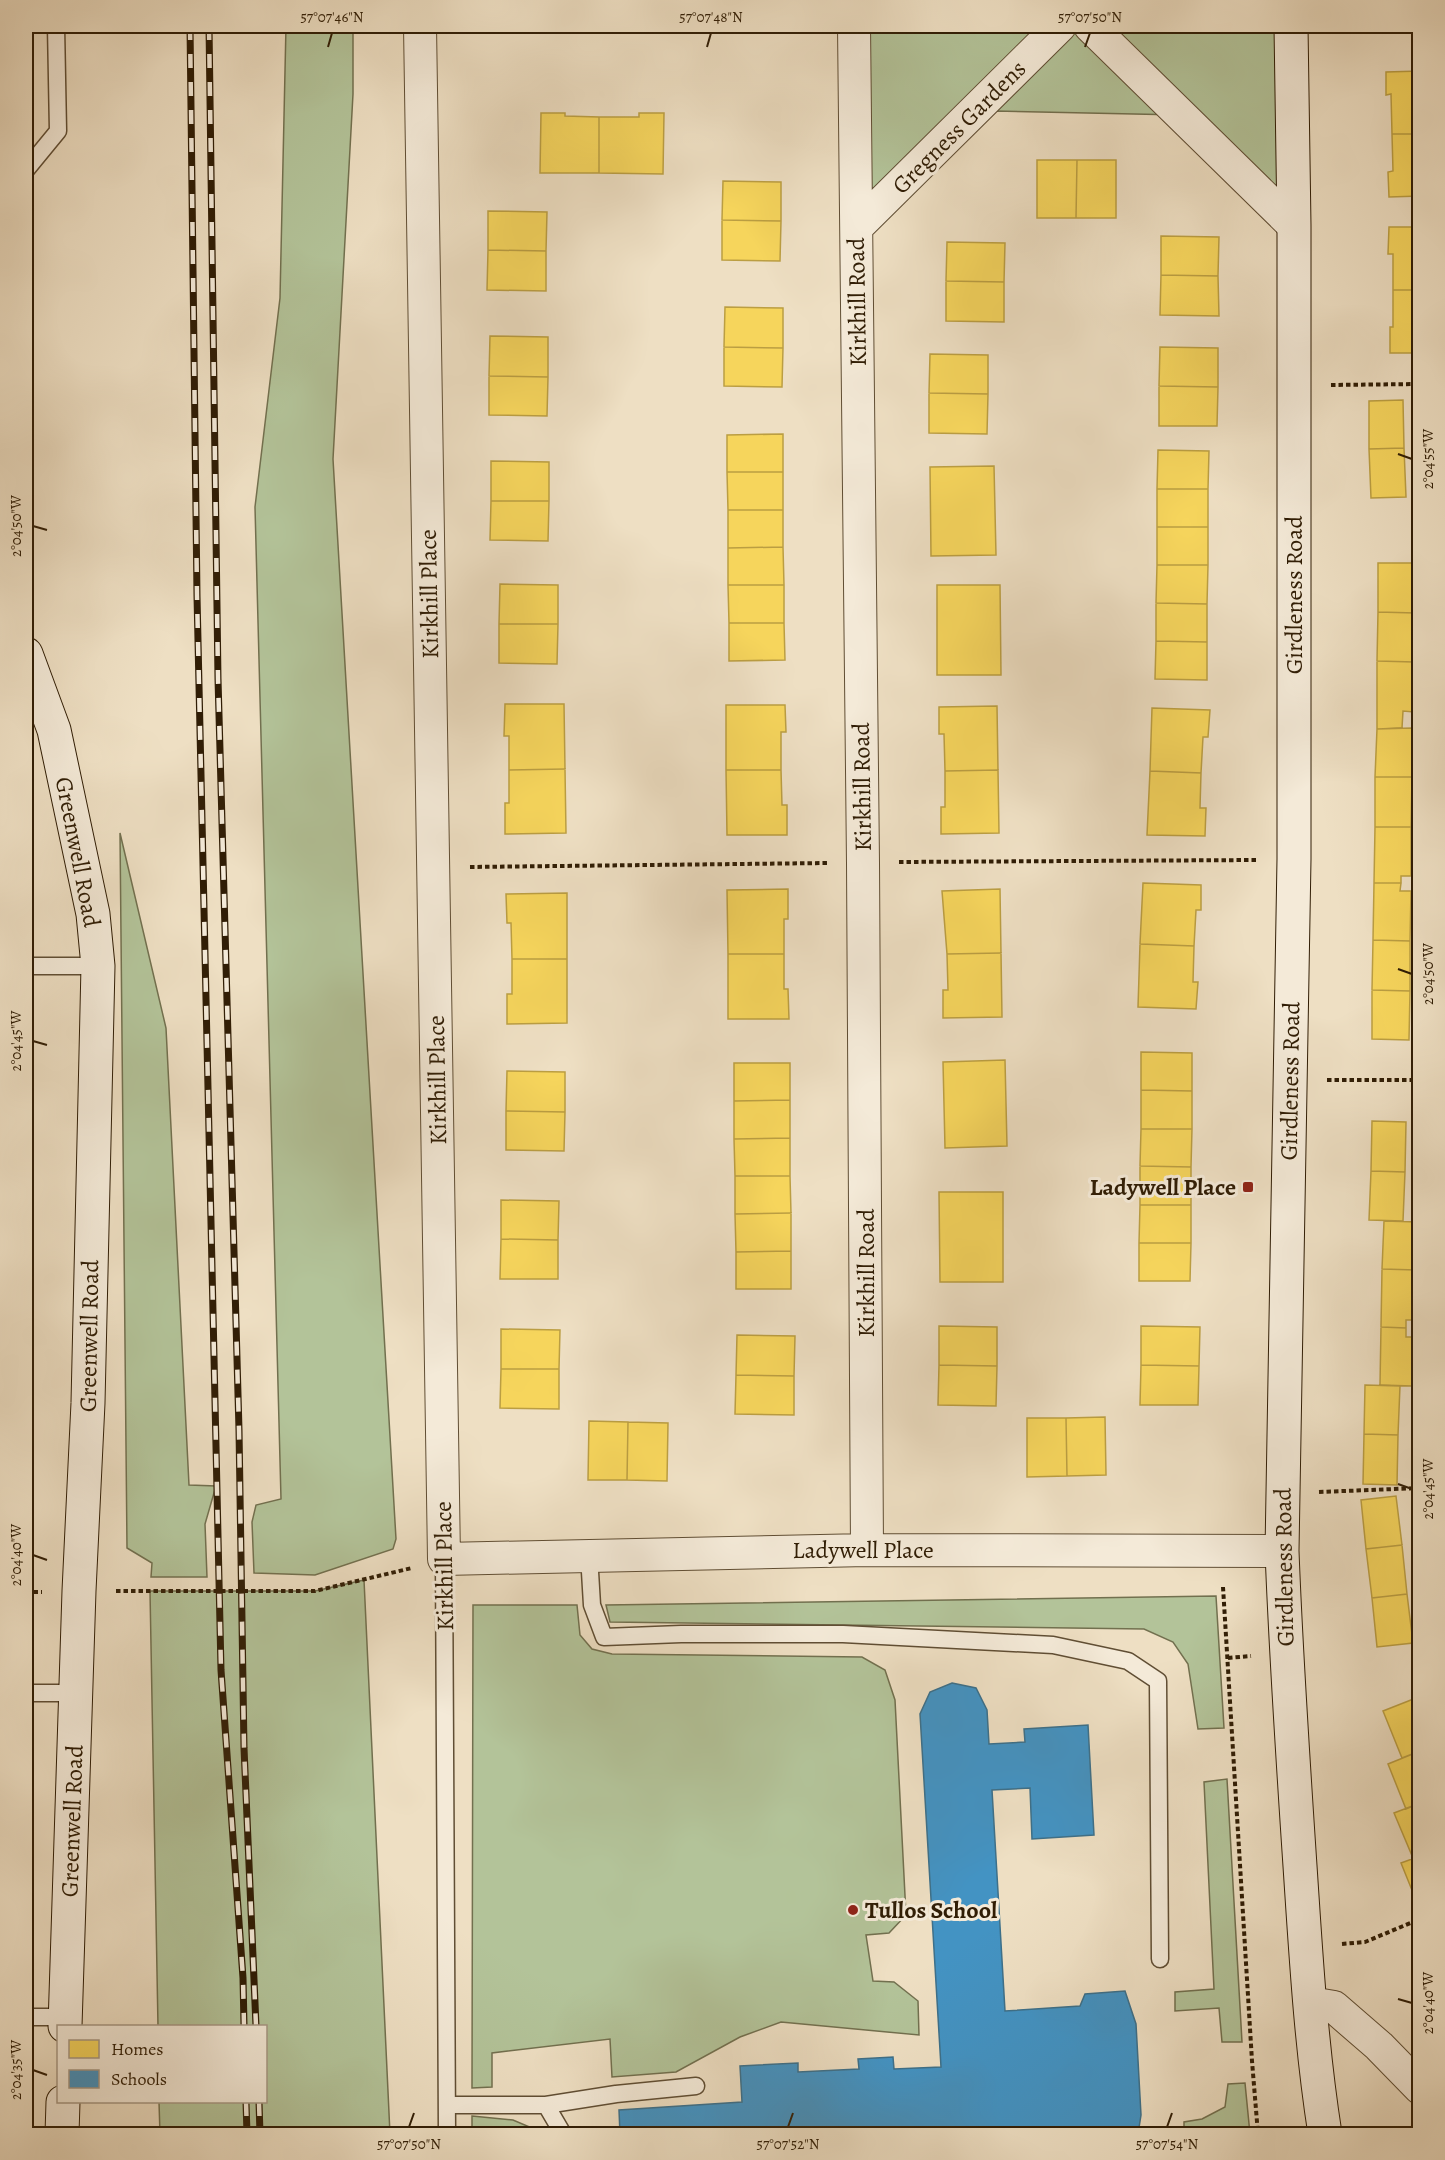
<svg xmlns="http://www.w3.org/2000/svg" width="1445" height="2160" font-family="Alegreya,serif">
<style>
.green{fill:#b3c399;stroke:#72704f;stroke-width:1.5}
.homes{fill:#f6d55c;stroke:#bb9e42;stroke-width:1.5}
.schools{fill:#4393c3;stroke:#3d708a;stroke-width:1.5}
.lines{fill:none;stroke-linecap:round;stroke-linejoin:round}
.lane-casing{stroke:#604e34;stroke-width:19}
.street-casing{stroke:#604e34;stroke-width:34}
.secondary-casing{stroke:#301d05;stroke-width:35}
.path{stroke:#301d05;stroke-width:4;stroke-dasharray:4.5 3;stroke-linecap:butt}
.lane{stroke:#f4ead8;stroke-width:16}
.street{stroke:#f4ead8;stroke-width:32}
.secondary{stroke:#f4ead8;stroke-width:33}
.rail-casing{stroke:#301d05;stroke-width:7}
.rail{stroke:#f4ead8;stroke-width:4.5;stroke-dasharray:14;stroke-linecap:butt}
.ticks{fill:none;stroke:#301d05;stroke-width:2}
.poi-dot{fill:#8f2418;stroke:#f4ead8;stroke-width:2}
.labels{text-anchor:middle;stroke-width:6;stroke-linejoin:round;paint-order:stroke}
.street-label{font-size:24px;fill:#301d05;stroke:#f4ead8}
.poi-label{font-size:24px;font-weight:bold;fill:#301d05;stroke:#f4ead8;text-anchor:end}
.neatline{fill:none;stroke:#301d05;stroke-width:2}
.ticks-label{font-size:15px;text-anchor:middle;fill:#301d05}
</style>
<rect width="100%" height="100%" fill="#eedfc3"/>
<filter id="stains"><feTurbulence type="fractalNoise" baseFrequency=".00333" numOctaves="4"/><feColorMatrix values="0 0 0 0 .2 0 0 0 0 .09 0 0 0 0 .02 0 0 0 .5 -.17"/></filter>
<radialGradient id="worn" r=".72"><stop offset=".6" stop-color="#630" stop-opacity="0"/><stop offset="1" stop-color="#630" stop-opacity=".3"/></radialGradient>
<path class="green" d="M286,26H353V94L333,459L396,1539L393,1549L315,1575L254,1573L252,1522L256,1505L281,1499L255,507L280,298Z
M854,26H1291L1294,226L1181,115L995,111L857,227Z
M120,833L166,1028L189,1485L216,1486L205,1524L207,1577H151L152,1563L127,1548Z
M364,1580L390,2134H160L159,2102H266V2026H158L150,1591H315Z
M1216,1596L1224,1728L1198,1729L1188,1664L1173,1642L1144,1629L610,1622L606,1605Z
M473,1605H577L580,1635L592,1649L612,1654L862,1657L885,1670L895,1700L906,1915L889,1933L866,1935L873,1981L894,1982L918,2001L919,2035L781,2022L740,2037L676,2072L612,2077L610,2039L492,2053V2087L472,2088Z
M1227,1779L1242,2042H1222L1219,2008L1175,2011V1992L1214,1989L1204,1782Z
M1245,2083L1250,2134H1184V2122L1202,2119L1225,2107L1228,2084Z
M472,2116L513,2120L539,2131L536,2134H472Z"/>
<path class="homes" d="M1420,71V134H1392L1391,94L1386,95V72Z
M541,113H565V116L599,117V173H540Z
M639,113H664L663,174L599,173V117H639Z
M1392,134H1420V196L1389,197L1388,172L1393,171Z
M1037,160H1077L1076,218H1037Z
M1077,160H1116V218H1076Z
M723,181L781,182V221L722,220Z
M488,211L547,212L546,251L488,250Z
M722,220L781,221L780,261L722,260Z
M1389,227H1420V290H1393V254H1388Z
M1161,236L1219,237L1218,276L1161,275Z
M947,242L1005,243L1004,282L946,281Z
M488,250L546,251V291L487,290Z
M1161,275L1218,276L1219,316L1160,315Z
M946,281L1004,282V322L946,321Z
M1393,290H1420V353H1390V327H1393Z
M725,307L783,308V348L724,347Z
M490,336L548,337V377L489,376Z
M724,347L783,348L782,387L724,386Z
M1160,347L1218,348V387L1159,386Z
M930,354L988,355V394L929,393Z
M489,376L548,377L547,416L489,415Z
M1159,386L1218,387L1217,426H1159Z
M929,393L988,394L987,434L929,433Z
M1403,400L1404,448L1369,449V401Z
M783,434V472H727V435Z
M1404,448L1406,497L1371,498L1369,449Z
M1158,450L1209,451L1208,489H1157Z
M491,461L549,462V501H491Z
M994,466L996,555L931,556L930,467Z
M727,472H783V510H728Z
M1157,489H1208V527H1157Z
M491,501H549L548,541L490,540Z
M728,510H783V547L728,548Z
M1157,527H1208V565H1157Z
M783,547L784,585H728V548Z
M1378,563H1416L1415,613L1378,612Z
M1157,565H1208L1207,604L1156,603Z
M500,584L558,585V624H499Z
M728,585H784V623H729Z
M937,585H1000L1001,675H937Z
M1156,603L1207,604V642L1156,641Z
M1378,612L1415,613L1414,662L1377,661Z
M729,623H784L785,660L729,661Z
M499,624H558L557,664L499,663Z
M1156,641L1207,642V680L1155,679Z
M1377,661L1414,662V712L1403,711L1402,728L1377,729Z
M505,704H564L565,769L509,770V736H504Z
M726,705H785L786,732H781V770H726Z
M997,706L998,770L945,771L944,734H939V707Z
M1152,708L1210,710L1208,737H1203L1201,773L1150,771Z
M1412,728V777H1375L1377,729Z
M565,769L566,833L505,834V803H509V770Z
M726,770H781L782,805H787V835H727Z
M998,770L999,833L941,834V807H945V771Z
M1150,771L1201,773L1200,808H1206L1205,836L1147,835Z
M1375,777H1412L1411,827H1375Z
M1375,827H1411V876H1401V883H1374Z
M1143,883L1201,885V910H1196L1194,946L1140,944Z
M1374,883H1401L1400,891H1411L1410,941L1373,940Z
M788,889V919H784V954H728L727,890Z
M1000,889L1001,953L947,954L942,891Z
M567,893V959H512L511,923H507L506,894Z
M1373,940L1410,941V991L1372,990Z
M1140,944L1194,946L1193,982H1198L1196,1009L1138,1007Z
M1001,953L1002,1017L943,1018V990H948L947,954Z
M728,954H784V989H788L789,1019H728Z
M512,959H567V1023L507,1024V994H512Z
M1372,990L1410,991L1409,1040L1372,1039Z
M1141,1052L1192,1053V1091L1141,1090Z
M1005,1060L1007,1146L945,1148L943,1062Z
M734,1063H790V1100L734,1101Z
M507,1071L565,1072V1112L506,1111Z
M1141,1090L1192,1091V1129H1141Z
M790,1100V1138L734,1139V1101Z
M506,1111L565,1112L564,1151L506,1150Z
M1372,1121L1406,1122L1405,1172L1371,1171Z
M1141,1129H1192L1191,1167L1140,1166Z
M790,1138V1176H735L734,1139Z
M1140,1166L1191,1167V1205H1140Z
M1371,1171L1405,1172L1403,1221L1369,1220Z
M735,1176H790L791,1213L735,1214Z
M939,1192H1003V1282H940Z
M501,1200L559,1201L558,1240L501,1239Z
M1140,1205H1191V1243H1139Z
M791,1213V1251L736,1252L735,1214Z
M1384,1221L1418,1222L1416,1270L1382,1269Z
M501,1239L558,1240V1279H500Z
M1139,1243H1191L1190,1281H1139Z
M791,1251V1289H736V1252Z
M1382,1269L1416,1270L1415,1320H1406V1328L1381,1327Z
M939,1326L997,1327V1366L939,1365Z
M1141,1326L1200,1327L1199,1366L1141,1365Z
M1381,1327L1406,1328V1337H1415L1413,1386L1380,1385Z
M501,1329L560,1330L559,1369H501Z
M737,1335L795,1336L794,1376L736,1375Z
M939,1365L997,1366L996,1406L938,1405Z
M1141,1365L1199,1366L1198,1405H1140Z
M501,1369H559V1409L500,1408Z
M736,1375L794,1376V1415L735,1414Z
M1365,1385L1400,1386L1398,1435L1364,1434Z
M1105,1417L1106,1475L1067,1476L1066,1418Z
M1027,1418H1066L1067,1476L1027,1477Z
M589,1421L628,1422L627,1480H588Z
M628,1422L668,1423L667,1481L627,1480Z
M1364,1434L1398,1435L1397,1485L1363,1484Z
M1396,1496L1402,1545L1366,1549L1361,1500Z
M1402,1545L1407,1594L1372,1598L1366,1549Z
M1407,1594L1413,1643L1377,1647L1372,1598Z
M1416,1698L1420,1706V1751L1402,1758L1383,1711Z
M1420,1751V1803L1406,1809L1388,1764Z
M1420,1803V1856L1413,1858L1394,1813Z
M1420,1856V1910L1401,1863Z"/>
<path class="schools" d="M952,1683L976,1688L987,1710L989,1744L1025,1742L1024,1729L1088,1725L1094,1835L1032,1839L1030,1788L992,1790L1005,2011L1080,2006L1085,1994L1125,1991L1136,2024L1141,2115L1138,2134H620L619,2110L742,2102L740,2066L798,2063V2072L859,2069L858,2059L893,2057L894,2069L941,2067L920,1714L930,1692Z"/>
<g class="lines">
<g class="lane-casing">
<path id="lane" d="M26,170L58,131L56,26
M26,966H98
M589,1555L592,1605L604,1637L681,1634H843L1053,1645L1128,1661L1158,1681L1160,1959
M444,1559L447,2134
M26,1693H76
M26,2017H66
M447,2105H546L563,2134
M546,2105L616,2094L696,2086"/>
</g>
<g class="street-casing">
<path id="street" d="M420,26L444,1559L867,1550L1282,1551
M854,26L863,863L867,1550
M1090,26L1294,226
M857,227L1060,26
M1310,2003L1334,2007L1379,2046L1420,2088"/>
</g>
<g class="secondary-casing">
<path id="secondary" d="M1291,26L1294,226V859L1282,1551C1286,1657 1293,1761 1300,1866C1306,1956 1311,2045 1325,2134
M26,654L54,730L93,914L98,966L88,1403L79,1591L65,2026
M62,2134L63,2102"/>
</g>
<path class="path" d="M1331,385L1420,384
M899,862L1257,860
M470,867L828,863
M1327,1080H1420
M1319,1492L1420,1488
M1223,1587L1252,2061L1258,2134
M116,1591H315L412,1568
M26,1592H42
M1228,1658L1251,1656
M1342,1944L1365,1942L1420,1919"/>
<use href="#lane" class="lane"/>
<use href="#street" class="street"/>
<use href="#secondary" class="secondary"/>
<g class="rail-casing">
<path id="rail" d="M190,26L197,596L221,1670L243,1978L244,2026
M209,26L218,679L239,1430L244,1748L256,2026
M246,2102L247,2134
M259,2102L260,2134"/>
</g>
<use href="#rail" class="rail"/>
</g>
<path class="ticks" d="M328,47L332,33M707,47L711,33M1085,47L1090,33M1398,454L1412,459M33,526L47,530M1398,969L1412,974M33,1041L47,1045M1398,1484L1412,1489M33,1555L47,1560M1398,1999L1412,2003M33,2070L47,2075M409,2127L414,2113M788,2127L793,2113M1167,2127L1172,2113"/>
<g class="poi-dot">
<rect x="1242" y="1181" width="12" height="12" rx="3"/>
<circle cx="853" cy="1910" r="6"/>
</g>
<g class="labels">
<g class="street-label">
<text transform="translate(959 127) rotate(-45)" y="8">Gregness Gardens</text>
<text transform="translate(857 302) rotate(-91)" y="8">Kirkhill Road</text>
<text transform="translate(429 594) rotate(-91)" y="8">Kirkhill Place</text>
<text transform="translate(1294 595) rotate(-90)" y="8">Girdleness Road</text>
<text transform="translate(862 787) rotate(-91)" y="8">Kirkhill Road</text>
<text transform="translate(78 852) rotate(79)" y="8">Greenwell Road</text>
<text transform="translate(437 1080) rotate(-91)" y="8">Kirkhill Place</text>
<text transform="translate(1290 1081) rotate(-89)" y="8">Girdleness Road</text>
<text transform="translate(866 1273) rotate(-90)" y="8">Kirkhill Road</text>
<text transform="translate(89 1336) rotate(-89)" y="8">Greenwell Road</text>
<text x="863" y="1558">Ladywell Place</text>
<text transform="translate(444 1566) rotate(-91)" y="8">Kirkhill Place</text>
<text transform="translate(1284 1567) rotate(-91)" y="8">Girdleness Road</text>
<text transform="translate(72 1821) rotate(-88)" y="8">Greenwell Road</text>
</g>
<g class="poi-label">
<text x="1236" y="1195">Ladywell Place</text>
<text x="865" y="1918" text-anchor="start">Tullos School</text>
</g>
</g>
<rect width="1445" height="2160" fill="none" stroke="#eedfc3" stroke-width="66"/>
<rect x="57" y="2025" width="210" height="78" fill="#f4ead8" stroke="#a69884" stroke-width="1.5"/>
<rect x="69" y="2040" width="30" height="18" fill="#f6d55c" stroke="#a69884" stroke-width="1.5"/>
<text x="111" y="2055" font-size="18" fill="#301d05">Homes</text>
<rect x="69" y="2070" width="30" height="18" fill="#4393c3" stroke="#a69884" stroke-width="1.5"/>
<text x="111" y="2085" font-size="18" fill="#301d05">Schools</text>
<rect x="33" y="33" width="1379" height="2094" class="neatline"/>
<g class="ticks-label">
<text x="332" y="22">57°07'46"N</text>
<text x="711" y="22">57°07'48"N</text>
<text x="1090" y="22">57°07'50"N</text>
<text transform="translate(1428 459) rotate(-90)" y="5">2°04'55"W</text>
<text transform="translate(16 526) rotate(-90)" y="5">2°04'50"W</text>
<text transform="translate(1428 974) rotate(-90)" y="5">2°04'50"W</text>
<text transform="translate(16 1041) rotate(-90)" y="5">2°04'45"W</text>
<text transform="translate(1428 1489) rotate(-90)" y="5">2°04'45"W</text>
<text transform="translate(16 1555) rotate(-90)" y="5">2°04'40"W</text>
<text transform="translate(1428 2003) rotate(-90)" y="5">2°04'40"W</text>
<text transform="translate(16 2070) rotate(-90)" y="5">2°04'35"W</text>
<text x="409" y="2149">57°07'50"N</text>
<text x="788" y="2149">57°07'52"N</text>
<text x="1167" y="2149">57°07'54"N</text>
</g>
<rect width="100%" height="100%" filter="url(#stains)"/>
<rect width="100%" height="100%" fill="url(#worn)"/>
</svg>
